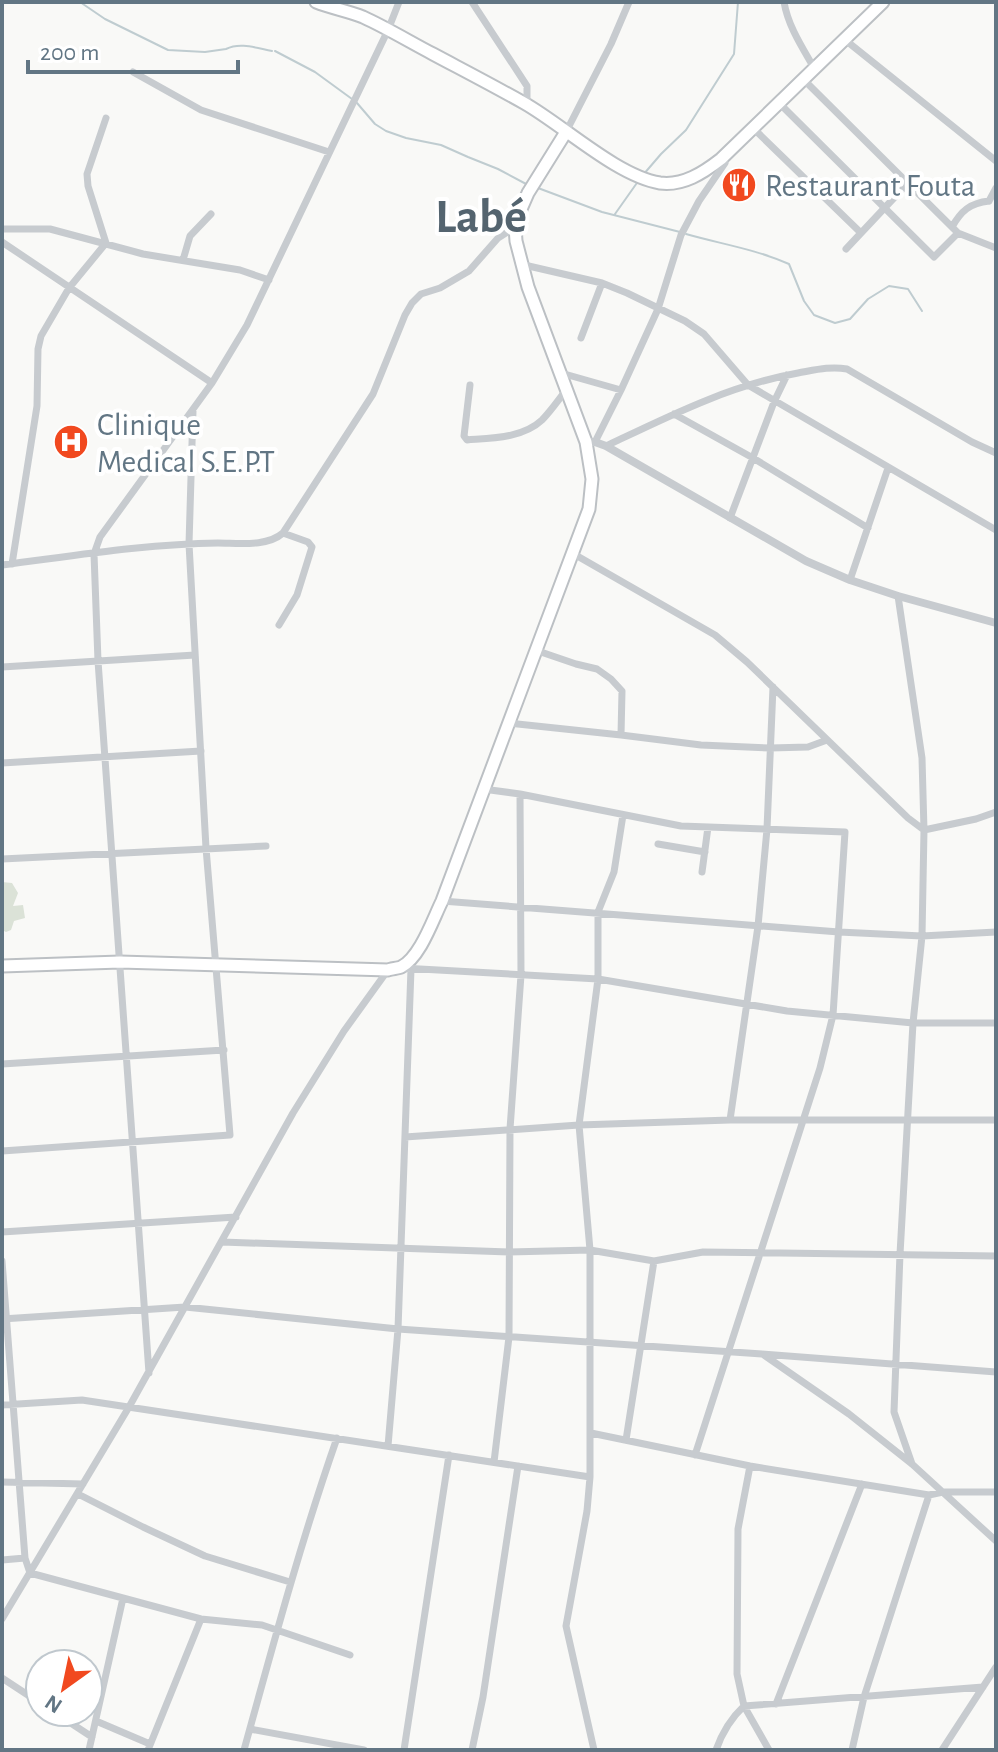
<svg xmlns="http://www.w3.org/2000/svg" width="998" height="1752" font-family="'Alegreya Sans',sans-serif">
<style>
.green{fill:#dbe2d7}
.lines{fill:none;stroke-linecap:round;stroke-linejoin:round}
.stream{stroke:#bfccd0;stroke-width:2}
.primary-casing{stroke:#bcc0c4;stroke-width:15}
.minor{stroke:#c7cbcf;stroke-width:7}
.tertiary{stroke:#c7cbcf;stroke-width:8}
.primary{stroke:#fff;stroke-width:11}
.labels{text-anchor:middle;stroke-width:8;stroke-linejoin:round;paint-order:stroke}
.poi-label{font-size:32px;fill:#627684;stroke:#fff;text-anchor:start}
.town-label{font-size:48px;font-weight:bold;fill:#54646f;stroke:#fff}
</style>
<rect width="100%" height="100%" fill="#f9f9f7"/>
<path class="green" d="M2,882L12,883L18,893L13,906L23,905L25,918L14,921L11,930L6,932L2,930Z"/>
<g class="lines">
<path class="stream" d="M80,2L105,19L168,50L205,52L226,49C240,42 256,48 272,51
M275,51L315,72L352,99
M357,103L375,124L386,131L406,138L441,145L468,157L498,169L528,185
M643,175L661,154L686,130L734,54L738,2
M538,188L602,212L680,232
M615,214L639,180
M686,234C721,244 755,249 789,264L804,301L814,315L835,323L850,319L868,299L889,286L908,289L922,311"/>
<g class="primary-casing">
<path id="primary" d="M316,2C331,8 348,11 363,17C387,28 410,42 433,54C463,70 494,86 524,103C563,125 617,176 660,183C683,186 703,173 721,159L883,2
M2,966L120,962L388,970C390,969 399,968 401,967C420,958 433,919 442,901L589,509L592,479L586,442L528,287L516,241L515,227L518,216L528,193L566,132"/>
</g>
<path class="minor" d="M472,2L527,86V105
M784,2C788,26 802,47 814,68
M844,39L996,161
M133,72L201,110L329,152
M803,79L958,233L996,248
M779,103L934,257L958,233
M754,129L860,232
M566,132L611,44L629,2
M989,201L996,188
M952,227C961,211 970,203 989,201
M2,229H50L143,254L240,270L269,280
M2,242L212,383
M846,249L908,183
M183,260L190,236L211,214
M520,264L602,283L627,293L685,321L704,334L748,385L996,530
M581,338L602,283
M561,373L621,390
M470,385L464,436L467,440C492,438 523,438 542,420C551,411 559,399 567,389
M674,414L753,458L868,528
M595,442L621,390L658,309L681,235L699,201L725,163L721,159
M606,446C667,417 730,385 798,373C815,370 830,366 847,369L972,442L996,453
M730,518L774,402L787,375
M572,553L715,635L747,662L908,818L924,830L976,819L996,812
M12,564L37,406L38,349L41,336L69,288L106,243L88,186L87,174L106,118
M2,565C73,556 146,544 218,543C239,543 267,547 283,533L373,394L405,315L412,303L421,294L440,288L469,271L498,238L515,227
M850,580L888,468
M898,596L922,758L924,830L922,936L913,1023L900,1254L894,1412L912,1464
M279,625L297,595L312,547L308,542L283,533
M535,650L576,664L597,669L611,679L622,691L621,735
M2,667L195,655
M508,723L621,735L701,745L770,748L808,747L827,740
M2,763L201,751
M483,789L520,794L681,826L845,832L833,1015L820,1068L695,1455
M658,844L705,852
M2,859L266,846
M702,872L708,827
M442,901L839,932L922,936L996,932
M402,968L598,979L787,1011L913,1023H996
M2,1064L224,1050
M730,1120L758,926L767,829L773,687
M405,1137L579,1125L730,1120H996
M2,1151L230,1135L206,848L189,544L193,411
M2,1232L236,1217
M222,1242L509,1252L590,1250L654,1261L703,1252L996,1256
M2,1261L25,1558L30,1573L201,1619L262,1625L350,1655
M2,1319L185,1307L398,1329L762,1354L996,1372
M764,1355L849,1414L912,1464L996,1541
M149,1373L98,661L94,554L100,537L212,383L247,325L388,30L399,2
M2,1405L82,1400L590,1477
M591,1433L750,1466L929,1495L943,1492H996
M626,1440L654,1261
M388,1446L398,1329L411,969
M494,1462L509,1337L510,1129L521,975L520,794
M750,1466L738,1529L737,1674L744,1706L769,1750
M2,1482L83,1484
M78,1494L143,1527L205,1556L290,1582
M2,1560L25,1558
M2,1619L129,1407L293,1113L344,1031L388,970
M2,1678L40,1703
M776,1704L862,1484
M54,1712L92,1737
M96,1721L150,1744
M250,1729L364,1750
M89,1750L123,1598
M148,1750L201,1619
M244,1750C273,1645 301,1541 337,1438
M404,1750L449,1455
M472,1750L483,1697L518,1466
M594,1750L566,1626L587,1511L590,1477V1250L579,1125L598,979V912L614,872L623,815
M716,1750C722,1733 730,1719 744,1706L983,1687
M852,1750L864,1697L929,1495
M942,1750L996,1667"/>
<path class="tertiary" d="M586,442H595L606,446L806,561L850,580L898,596L996,623"/>
<use href="#primary" class="primary"/>
</g>
<defs>
<g id="restaurant-disc" transform="scale(1.8)"><circle r="9.5" fill="#f1491f" stroke="#fff"/><path d="M-5-6h1v4h1v-4h1v4h1v-4h1v5L-1.5 .5V6h-2V.5L-5-1ZM5-6V6H3V1.5H1.5Q1.5-4 5-6Z" fill="#fff"/></g>
<g id="hospital-disc" transform="scale(1.8)"><circle r="9.5" fill="#f1491f" stroke="#fff"/><path d="M-5-5h3v3.5h4V-5h3V5h-3V1.5h-4V5h-3Z" fill="#fff"/></g>
</defs>
<g fill-rule="evenodd">
<use href="#restaurant-disc" x="739" y="185"/>
<use href="#hospital-disc" x="71" y="442"/>
</g>
<g class="labels">
<g class="poi-label">
<text x="765" y="196">Restaurant Fouta</text>
<text x="97" y="435">Clinique<tspan x="97" dy="37">Medical S.E.P.T</tspan></text>
</g>
<g class="town-label">
<text x="481" y="232">Labé</text>
</g>
</g>
<rect width="998" height="1752" fill="none" stroke="#627684" stroke-width="8"/>
<g transform="translate(64 1688) rotate(213)"><circle r="38" fill="#ffffff" stroke="#c0c8ce" stroke-width="2"/>
<path d="M0-6L14 30L0 20L-14 30Z" fill="#f1491f"/>
<text y="-12" font-size="22" font-weight="bold" text-anchor="middle" fill="#627684">N</text>
</g>
<path d="M28 60v12h210v-12" fill="none" stroke="#627684" stroke-width="4"/>
<text x="40" y="60" font-size="24" fill="#627684" stroke="#ffffff" stroke-width="6" paint-order="stroke">200 m</text>
</svg>
